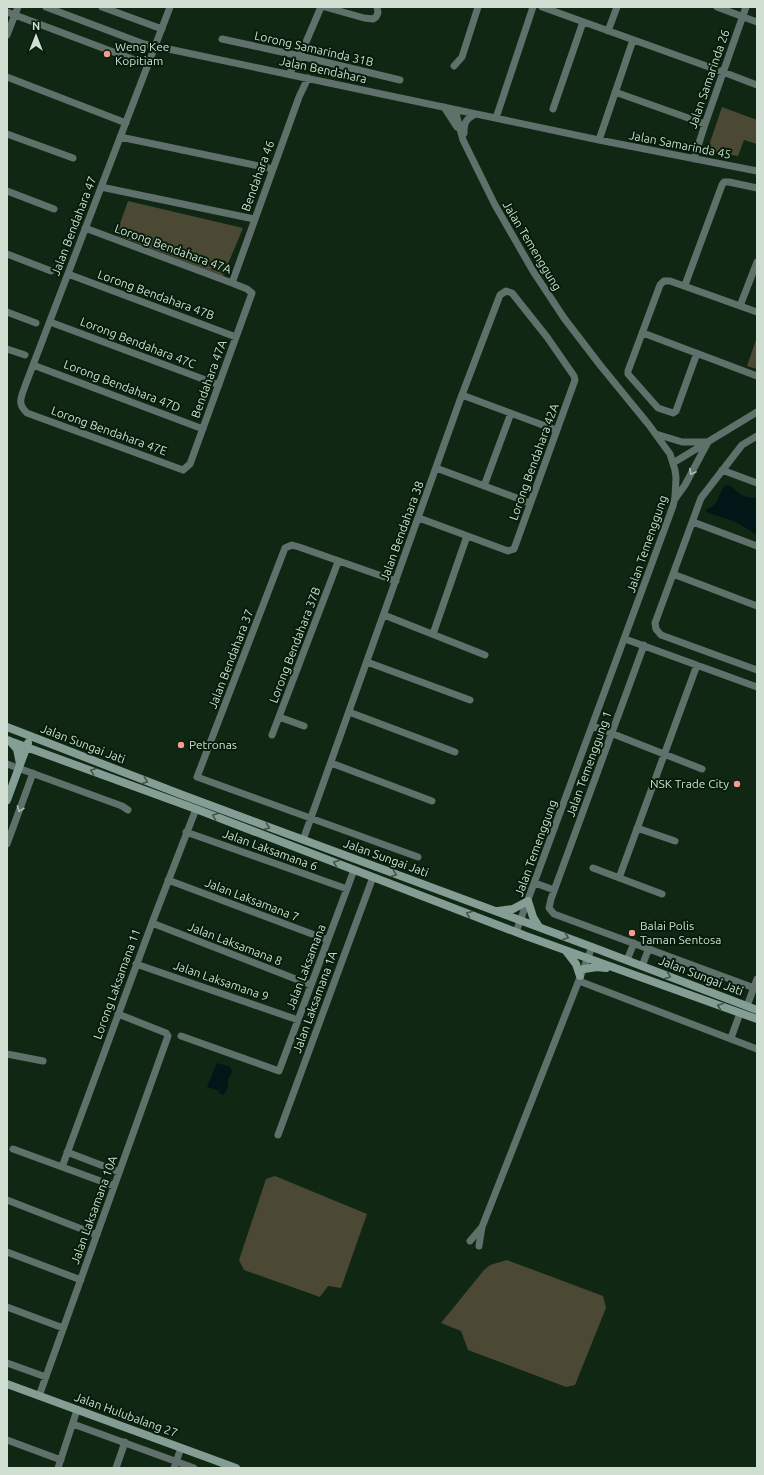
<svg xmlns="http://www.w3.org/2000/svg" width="764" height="1475" font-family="Ubuntu,sans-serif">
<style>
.green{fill:#4b4834}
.water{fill:#011617}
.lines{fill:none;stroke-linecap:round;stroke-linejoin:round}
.street{stroke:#60706b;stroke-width:7}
.secondary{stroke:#849d95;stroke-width:8}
.oneway{stroke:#afbeb3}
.oneway2{stroke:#3f5749}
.poi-dot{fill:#f59c90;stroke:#061d0b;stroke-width:1.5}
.labels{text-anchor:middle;stroke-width:4;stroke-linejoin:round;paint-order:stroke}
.poi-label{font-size:12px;fill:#d1dfd2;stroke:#061d0b;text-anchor:start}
.street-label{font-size:12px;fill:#d1dfd2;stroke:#061d0b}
</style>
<rect width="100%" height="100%" fill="#102714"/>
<path class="green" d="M722,107L757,120V144L744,140L738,156L707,151Z
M128,201L243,228L223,276L116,235Z
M757,337V369L747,366Z
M275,1176L367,1214L341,1288L328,1286L320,1297L244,1270L239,1260L266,1179Z
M507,1260L603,1296L606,1308L575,1385L566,1387L468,1350L461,1331L441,1323L484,1270L490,1265Z"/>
<path class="water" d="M726,485C733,486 735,490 740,494C745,497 751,498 757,498V535L736,522L706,512L705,510C722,505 716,494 726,485Z
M217,1063L230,1067L232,1072L228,1080V1087L224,1095L219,1094L220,1088L217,1092V1090L207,1087Z"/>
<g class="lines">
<path class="street" d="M46,7L144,44L178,51L599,140L757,171
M102,7L162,29
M325,7L364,18L373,19L376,17L378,13L377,7
M542,7L723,72L757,85
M717,7L757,22
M7,12L148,65
M608,31L617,7
M7,35L18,7
M222,39L300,56L400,80
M454,66L462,57L478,7
M289,74L300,56L321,7
M7,77L126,123
M615,92L705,124
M444,107L457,127
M553,109L583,22
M455,110L463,140L495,205L533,271L564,318L600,365L649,425L670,454L675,470L676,478L675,497L673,506L516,932
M496,118L533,7
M464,133C464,123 466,118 476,114
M7,134L73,158
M120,137L273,169
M599,140L633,40
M694,159L705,124L746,7
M101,187L254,219
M7,191L54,209
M85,228L232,283L247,289L252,293L190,464L183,470L27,413C17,403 21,398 25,386L170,7
M7,254L51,271
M68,274L236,337
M232,283L299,97L308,78
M685,285L722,185L724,182H729L757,188
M740,306L757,262
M7,312L36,323
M50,322L219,385
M643,333L757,376
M7,349L25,355
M697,353L676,411L673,413L658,408L628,374V371L660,285L664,281H670L757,312
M33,365L203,429
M462,395L556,430
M656,434L682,442H706
M757,436L742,445L701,498L655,623L656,629L661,635L757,670
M673,463L757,412
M436,468L530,503
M722,470L757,483
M484,486L511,413
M675,499L685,485L708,442
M693,522L757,546
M673,574L757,606
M396,581L299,547L292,545L285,548L197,777L418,857
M384,615L485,655
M433,634L467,536
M625,639L757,687
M644,645L551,899L549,908L554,914L757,989
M367,662L470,700
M349,712L455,752
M279,717L304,726
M593,726L702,769
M272,735L338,562
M331,763L432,801
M7,764L122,806L128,810
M637,828L675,841
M186,832L347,889
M303,840L460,400L500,295L506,291L512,293L547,337L574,376L575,380L514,549L508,551L419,518
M7,844L33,773
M593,868L662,894
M619,878L697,665
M168,880L328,940
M535,883L554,890
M152,923L311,985
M627,960L634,943
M136,964L298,1020
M642,966L649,948
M579,981L757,1049
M747,1006L757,979
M181,1036L279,1071L354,870
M731,1038L740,1013
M7,1054L43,1061
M278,1135L373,877
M13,1149L114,1186
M67,1152L119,1172
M62,1167L152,923L196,809
M7,1200L97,1235
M470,1241L482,1227
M479,1246L482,1227L592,947
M7,1252L81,1280
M7,1307L63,1328
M7,1363L46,1377
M39,1396L168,1036L166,1033L118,1014
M73,1424L194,1468
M7,1440L61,1460
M58,1468L77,1410
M116,1468L125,1442
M174,1468L181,1448"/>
<path class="secondary" d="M7,727L180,794L592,947L757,1010
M7,740L196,809L526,936L757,1019
M10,741L17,749L20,764
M7,800L28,743
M498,911L513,909L528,901L533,917L539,927
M566,951L576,964L580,976
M584,969L597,967L606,968
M7,1384L236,1468"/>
</g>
<defs><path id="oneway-chevron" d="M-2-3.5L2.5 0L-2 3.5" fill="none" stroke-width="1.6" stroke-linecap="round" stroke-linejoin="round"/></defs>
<g class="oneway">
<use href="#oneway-chevron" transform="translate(692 472) rotate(118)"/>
<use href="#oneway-chevron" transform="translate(20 809) rotate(110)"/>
</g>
<g class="oneway2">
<use href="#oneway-chevron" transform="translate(93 771) rotate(-160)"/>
<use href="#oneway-chevron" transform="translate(145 781) rotate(21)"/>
<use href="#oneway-chevron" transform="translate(215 816) rotate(-159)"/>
<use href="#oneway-chevron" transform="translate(267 827) rotate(21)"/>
<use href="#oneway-chevron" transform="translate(336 863) rotate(-159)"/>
<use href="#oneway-chevron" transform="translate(394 874) rotate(20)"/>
<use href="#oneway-chevron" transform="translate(469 914) rotate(-159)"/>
<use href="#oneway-chevron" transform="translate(566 937) rotate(20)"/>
<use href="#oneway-chevron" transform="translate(668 976) rotate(21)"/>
<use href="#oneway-chevron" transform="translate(720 1006) rotate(-160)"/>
</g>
<g class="poi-dot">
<circle cx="107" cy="54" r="4"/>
<circle cx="181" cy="745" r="4"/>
<circle cx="737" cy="784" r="4"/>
<circle cx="632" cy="933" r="4"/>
</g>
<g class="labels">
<g class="poi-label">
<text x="115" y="51">Weng Kee<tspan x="115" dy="14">Kopitiam</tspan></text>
<text x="189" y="749">Petronas</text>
<text x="729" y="788" text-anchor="end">NSK Trade City</text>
<text x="640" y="930">Balai Polis<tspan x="640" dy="14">Taman Sentosa</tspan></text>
</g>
<g class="street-label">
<text transform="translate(314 49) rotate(13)" y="4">Lorong Samarinda 31B</text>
<text transform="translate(323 70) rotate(12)" y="4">Jalan Bendahara</text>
<text transform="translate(709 79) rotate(-71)" y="4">Jalan Samarinda 26</text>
<text transform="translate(680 145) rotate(11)" y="4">Jalan Samarinda 45</text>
<text transform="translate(258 176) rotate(-70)" y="4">Bendahara 46</text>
<text transform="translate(74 226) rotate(-69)" y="4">Jalan Bendahara 47</text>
<text transform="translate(532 246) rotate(59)" y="4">Jalan Temenggung</text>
<text transform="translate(173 249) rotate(20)" y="4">Lorong Bendahara 47A</text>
<text transform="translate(156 295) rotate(20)" y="4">Lorong Bendahara 47B</text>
<text transform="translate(138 343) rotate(21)" y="4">Lorong Bendahara 47C</text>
<text transform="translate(209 379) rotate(-70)" y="4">Bendahara 47A</text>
<text transform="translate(122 386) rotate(21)" y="4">Lorong Bendahara 47D</text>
<text transform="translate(109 431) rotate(20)" y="4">Lorong Bendahara 47E</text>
<text transform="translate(534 462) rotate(-70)" y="4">Lorong Bendahara 42A</text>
<text transform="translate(402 531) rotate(-70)" y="4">Jalan Bendahara 38</text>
<text transform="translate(647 544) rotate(-71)" y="4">Jalan Temenggung</text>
<text transform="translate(295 645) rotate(-69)" y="4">Lorong Bendahara 37B</text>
<text transform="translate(231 659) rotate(-69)" y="4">Jalan Bendahara 37</text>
<text transform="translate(83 744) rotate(21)" y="4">Jalan Sungai Jati</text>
<text transform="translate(589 764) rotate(-70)" y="4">Jalan Temenggung 1</text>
<text transform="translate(536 848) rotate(-70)" y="4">Jalan Temenggung</text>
<text transform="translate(270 850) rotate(20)" y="4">Jalan Laksamana 6</text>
<text transform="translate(386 858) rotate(20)" y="4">Jalan Sungai Jati</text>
<text transform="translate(252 900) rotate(21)" y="4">Jalan Laksamana 7</text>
<text transform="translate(235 944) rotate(21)" y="4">Jalan Laksamana 8</text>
<text transform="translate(306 967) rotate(-69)" y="4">Jalan Laksamana</text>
<text transform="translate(701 976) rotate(21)" y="4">Jalan Sungai Jati</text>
<text transform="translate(221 981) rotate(19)" y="4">Jalan Laksamana 9</text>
<text transform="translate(117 984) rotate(-70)" y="4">Lorong Laksamana 11</text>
<text transform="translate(315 1002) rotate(-70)" y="4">Jalan Laksamana 1A</text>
<text transform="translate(94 1210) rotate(-70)" y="4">Jalan Laksamana 10A</text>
<text transform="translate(126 1415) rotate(20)" y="4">Jalan Hulubalang 27</text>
</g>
</g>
<rect width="764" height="1475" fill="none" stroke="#d1dfd2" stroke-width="16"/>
<g transform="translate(36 36)" stroke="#061d0b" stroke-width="3" paint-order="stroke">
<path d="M0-3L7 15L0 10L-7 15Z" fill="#d1dfd2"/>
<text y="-6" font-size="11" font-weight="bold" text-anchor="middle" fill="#d1dfd2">N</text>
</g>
</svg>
